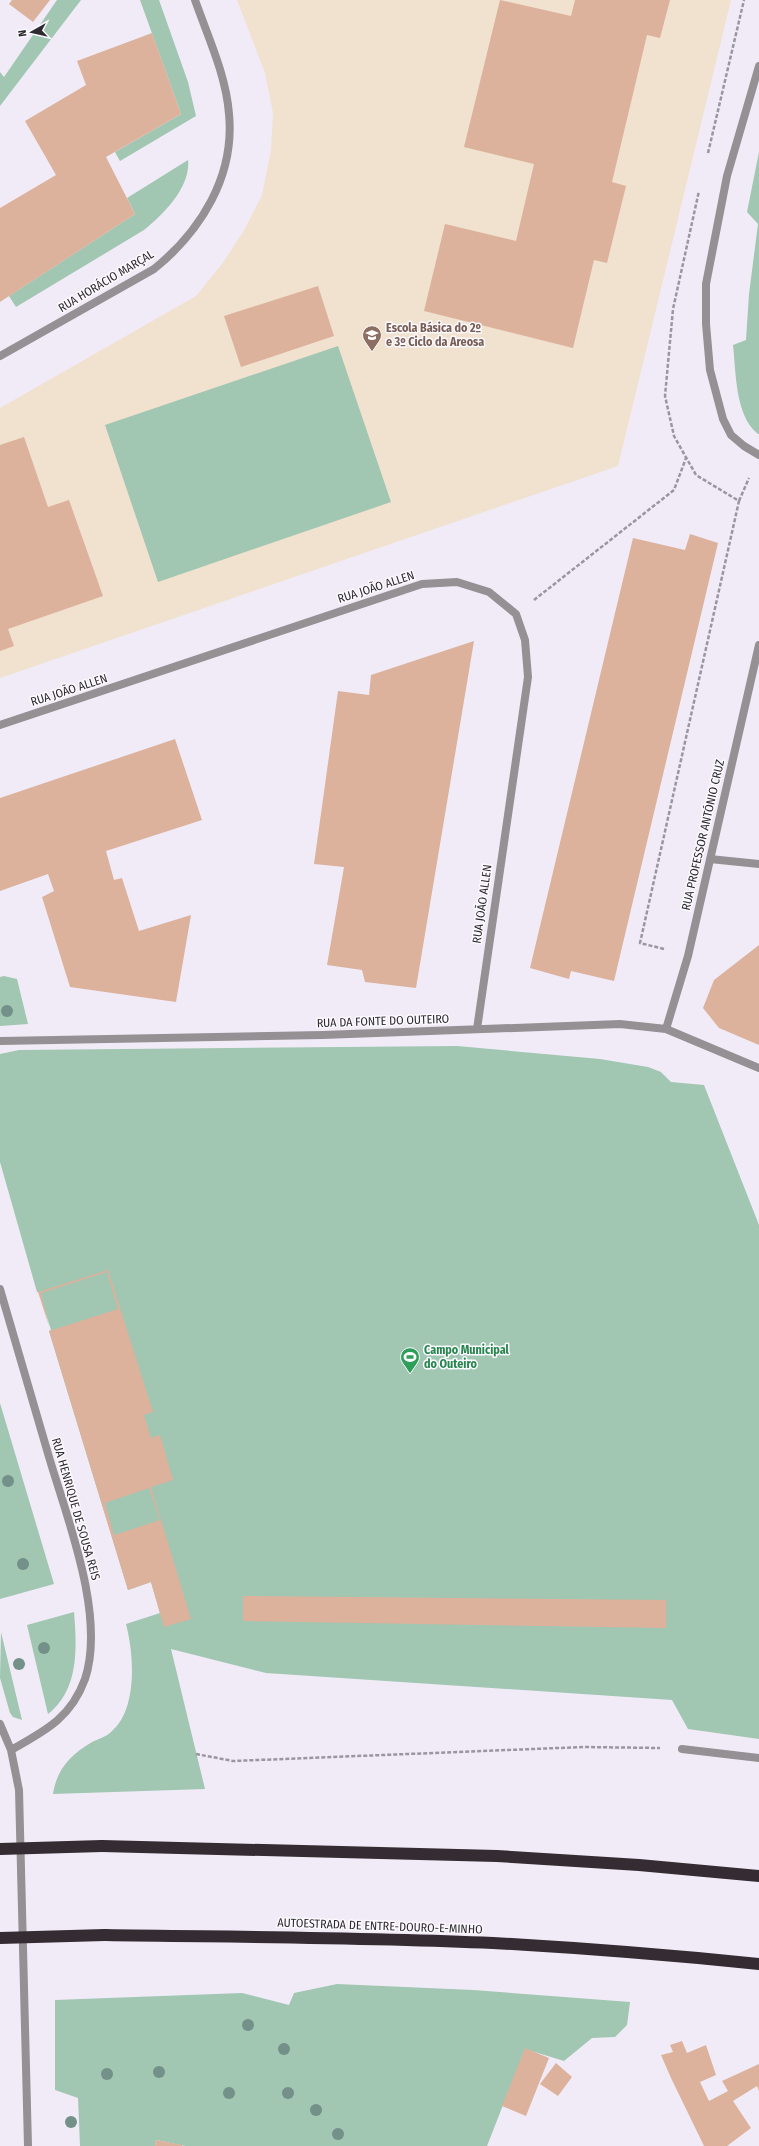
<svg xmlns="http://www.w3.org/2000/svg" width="759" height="2146" font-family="'Fira Sans Condensed',sans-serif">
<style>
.education{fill:#f1e1cf}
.green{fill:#a1c6b2}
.building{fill:#dcb29c;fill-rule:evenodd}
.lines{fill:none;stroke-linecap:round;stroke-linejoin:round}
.path{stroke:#9a969f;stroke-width:2.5;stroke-dasharray:4 2;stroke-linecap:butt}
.minor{stroke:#959093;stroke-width:8}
.motorway{stroke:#352b32;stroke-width:12}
.motorway-bridge{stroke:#352b32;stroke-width:12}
.tree{fill:#739089}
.labels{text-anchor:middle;stroke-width:3;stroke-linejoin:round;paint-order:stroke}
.street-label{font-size:12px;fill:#2e2b30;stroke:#fcfaff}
.education-label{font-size:12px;font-weight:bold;fill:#785e54;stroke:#fcfaff;text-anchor:start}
.leisure-label{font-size:12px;font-weight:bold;fill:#27864d;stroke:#fcfaff;text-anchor:start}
</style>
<rect width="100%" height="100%" fill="#f1ebf8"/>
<path class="education" d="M237,0H731L618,466L0,678V408L196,296L222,264L243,232L262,195L271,150L273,113L265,73Z"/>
<path class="green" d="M57,0H81L0,106V72L4,77Z
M140,0H159L188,82L196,116L120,161L115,152L181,114Z
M759,152V434H758C735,416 736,372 733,345L746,340L749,294L758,224L747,212Z
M188,160C191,187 163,215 144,230L16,307L9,296L135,214L127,198Z
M338,346L391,502L158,582L105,425Z
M4,976L17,979L28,1024L0,1026V977Z
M457,1046L600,1059L648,1067L661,1072L671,1082L704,1085L759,1225V1739L688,1729L672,1700L266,1673L171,1649L205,1789L53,1794C57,1769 70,1755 92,1742C98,1739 106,1737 111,1732C138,1710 134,1654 126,1624L160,1613L151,1582L128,1590L49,1331L51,1330L39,1292H37L0,1162V1054L19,1050Z
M0,1403L54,1584L0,1599Z
M74,1612C77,1648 79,1690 48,1714L27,1625Z
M1,1632L22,1720L13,1717L10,1713L0,1678Z
M337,1984L473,1990L630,2002L627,2025L615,2037L592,2038L564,2061L525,2049L487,2146H185L156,2140L155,2146H80L78,2098L55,2090V2000L242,1993L289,2005L294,1993Z"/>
<path class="building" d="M12,0H50L33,22L9,4Z
M500,0L571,16L575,0H670L660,38L647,35L612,182L626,186L607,263L594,260L573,348L424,311L445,224L516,241L534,164L464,147Z
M152,33L181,114L106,157L135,214L0,302V208L56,175L25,121L86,85L77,61Z
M318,286L334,336L241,367L224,316Z
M24,437L48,507L69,500L103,596L8,629L14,646L0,651V445Z
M690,534L718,543L614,981L571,971L569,979L530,968L633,538L685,550Z
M474,641L416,988L365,982L362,970L327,965L344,867L314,864L338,691L369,695L371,675Z
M175,739L202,820L106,851L114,880L122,878L139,931L191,915L176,1002L70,987L42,897L54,891L48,874L0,891V798Z
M759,945V1045L719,1028L703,1008L714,980Z
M108,1270L153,1412L144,1415L151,1438L160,1435L173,1480L151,1487L191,1619L164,1627L151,1582L128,1590L49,1331L118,1309L107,1272L41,1293L49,1326L38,1292ZM149,1488L160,1520L114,1535L105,1503Z
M243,1596L666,1600V1628L243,1621Z
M682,2041L687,2053L706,2045L716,2075L700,2082L709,2101L728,2091L722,2081L759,2064V2091L757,2086L733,2101L751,2128L727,2146H704L671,2078L661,2055L673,2052L670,2045Z
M525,2048L549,2058L526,2116L502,2106Z
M556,2063L572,2077L558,2096L540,2084Z
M156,2140L182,2145V2146H155Z"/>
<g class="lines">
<path class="path" d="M708,153L744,0
M739,501L749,478
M534,600L674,490L686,458
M664,949L640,943L739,501L696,475L674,436L665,396L673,309L699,191
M196,1754L233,1761L583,1747L660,1748"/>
<path class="minor" d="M759,66L727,176L706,284V324L710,370L723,419L731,435L744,446L759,455
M0,356L154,269C201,231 235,176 229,114C226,75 208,37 195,0
M0,725L422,584L457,582L489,592L516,614L525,640L528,677L477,1029
M710,859L759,864
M666,1029L688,956L759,645
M0,1041L323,1035L620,1024L666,1029L759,1068
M0,1289C16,1345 33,1401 49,1457C67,1518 106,1616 85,1679C71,1718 45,1731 11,1750
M0,1724L11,1750L19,1790L28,2146
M682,1749L759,1758"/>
<path class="motorway" d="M102,1846L497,1856L639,1865L759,1876
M105,1935C234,1937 364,1937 493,1943C582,1948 670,1955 759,1964"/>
<path class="motorway-bridge" d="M0,1849L102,1846
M0,1938L105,1935"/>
</g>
<g class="tree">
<circle cx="7" cy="1011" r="6"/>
<circle cx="8" cy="1481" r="6"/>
<circle cx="23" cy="1564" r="6"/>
<circle cx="44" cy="1648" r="6"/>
<circle cx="19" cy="1664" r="6"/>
<circle cx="248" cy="2025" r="6"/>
<circle cx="284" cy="2049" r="6"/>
<circle cx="159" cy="2072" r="6"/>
<circle cx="107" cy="2074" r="6"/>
<circle cx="229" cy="2093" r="6"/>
<circle cx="288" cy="2093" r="6"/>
<circle cx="316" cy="2110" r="6"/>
<circle cx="71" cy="2122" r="6"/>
<circle cx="338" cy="2134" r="6"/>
</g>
<defs>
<g id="school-pin" transform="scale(1)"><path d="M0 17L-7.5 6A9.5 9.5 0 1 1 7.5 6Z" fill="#8d6e63" stroke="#fcfaff"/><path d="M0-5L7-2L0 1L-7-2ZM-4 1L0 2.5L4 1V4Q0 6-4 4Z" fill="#fff"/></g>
<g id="stadium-pin" transform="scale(1)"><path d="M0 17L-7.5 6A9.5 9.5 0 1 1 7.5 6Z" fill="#2e9e5b" stroke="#fcfaff"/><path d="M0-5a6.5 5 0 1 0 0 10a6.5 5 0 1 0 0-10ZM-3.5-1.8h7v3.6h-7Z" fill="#fff"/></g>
</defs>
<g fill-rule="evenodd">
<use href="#school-pin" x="372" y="335"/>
<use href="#stadium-pin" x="410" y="1357"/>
</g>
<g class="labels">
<g class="street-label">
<text transform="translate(106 281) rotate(-31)" y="4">RUA HORÁCIO MARÇAL</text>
<text transform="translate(376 587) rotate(-18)" y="4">RUA JOÃO ALLEN</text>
<text transform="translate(69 690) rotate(-18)" y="4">RUA JOÃO ALLEN</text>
<text transform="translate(703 835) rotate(-77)" y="4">RUA PROFESSOR ANTÓNIO CRUZ</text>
<text transform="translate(482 904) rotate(-82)" y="4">RUA JOÃO ALLEN</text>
<text transform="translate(383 1021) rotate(-2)" y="4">RUA DA FONTE DO OUTEIRO</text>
<text transform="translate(76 1509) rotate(74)" y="4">RUA HENRIQUE DE SOUSA REIS</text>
<text transform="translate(380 1926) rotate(2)" y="4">AUTOESTRADA DE ENTRE-DOURO-E-MINHO</text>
</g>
<g class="education-label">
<text x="386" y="332">Escola Básica do 2º<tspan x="386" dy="14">e 3º Ciclo da Areosa</tspan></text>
</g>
<g class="leisure-label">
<text x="424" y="1354">Campo Municipal<tspan x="424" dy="14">do Outeiro</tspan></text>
</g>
</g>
<g transform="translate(32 32) rotate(262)" stroke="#fcfaff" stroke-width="3" paint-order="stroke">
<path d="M0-3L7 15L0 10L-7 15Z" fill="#2e2b30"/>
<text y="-6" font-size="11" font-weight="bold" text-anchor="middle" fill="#2e2b30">N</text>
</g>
</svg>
